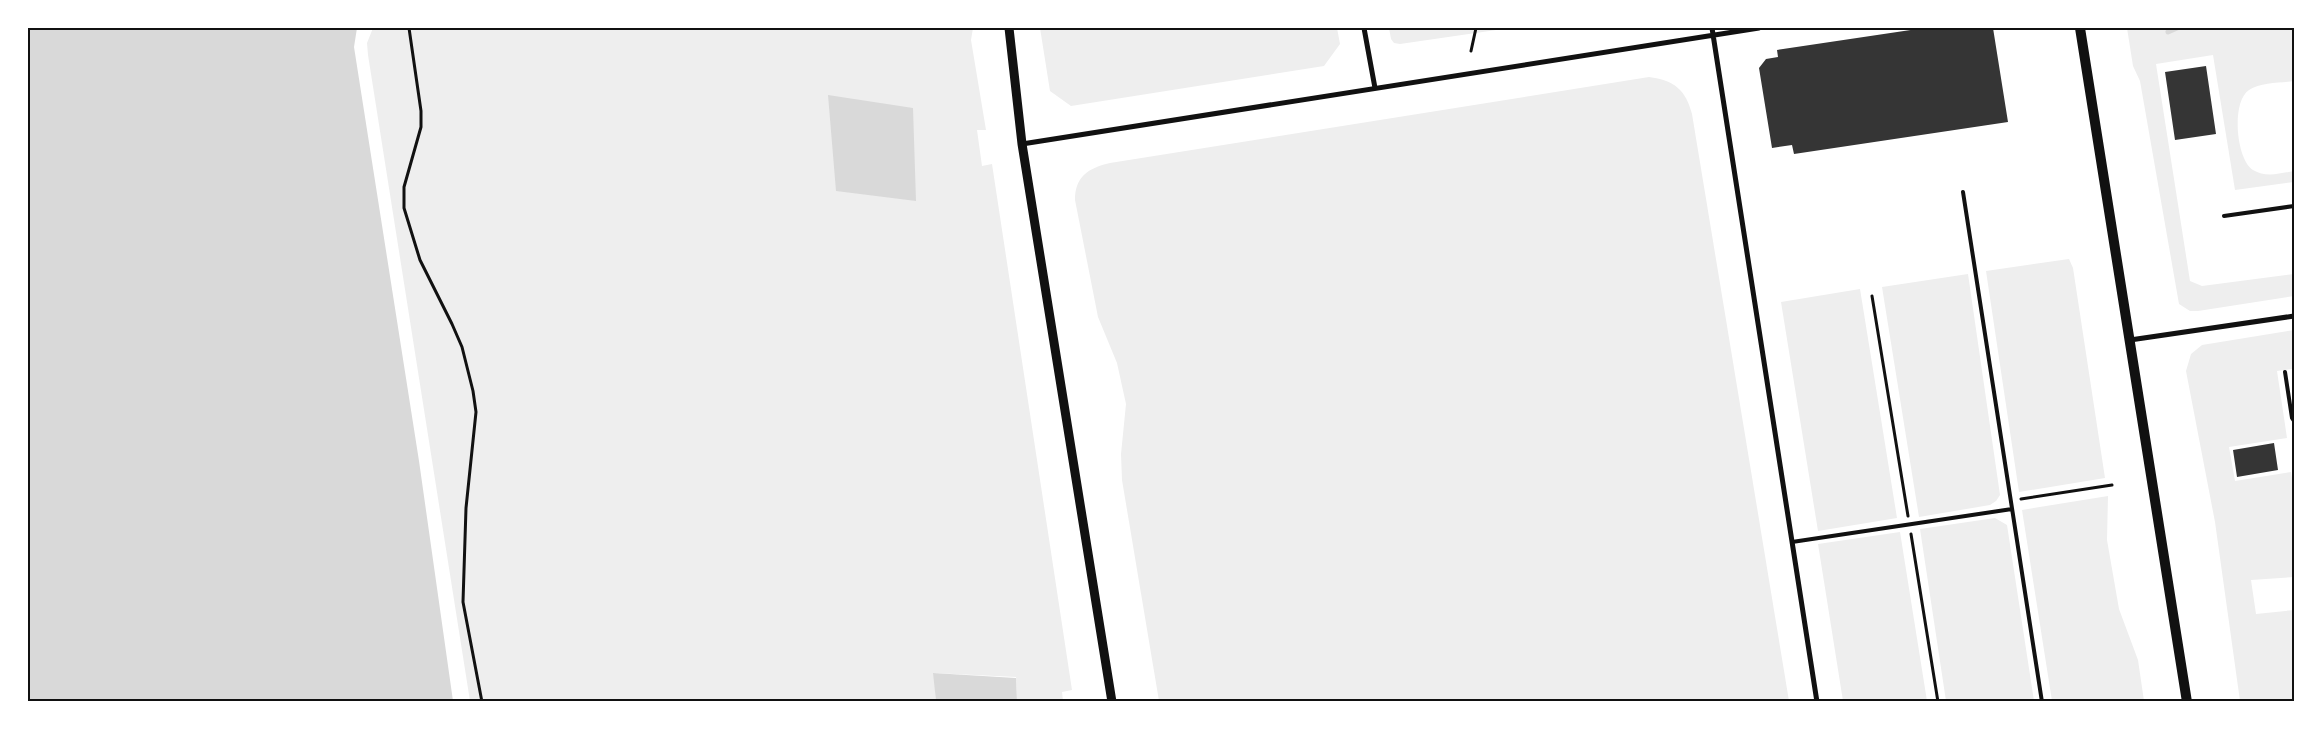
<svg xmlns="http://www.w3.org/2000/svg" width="2322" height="729" font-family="Spectral,serif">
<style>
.green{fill:#eee}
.water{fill:#d9d9d9}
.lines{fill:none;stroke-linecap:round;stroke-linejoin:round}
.stream{stroke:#d9d9d9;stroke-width:5}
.building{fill:#353535}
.path{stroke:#111;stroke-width:3}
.service{stroke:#111;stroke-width:4}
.minor{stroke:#111;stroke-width:5}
.tertiary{stroke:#111;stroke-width:9}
.secondary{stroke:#111;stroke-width:10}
.neatline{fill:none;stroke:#111;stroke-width:2}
</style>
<rect width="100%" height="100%" fill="#fff"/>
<path class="green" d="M373,28H973L971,40L986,130H977L982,166L992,164L1072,690L1062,692L1063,701H1017L1016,677L934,673L936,701H470L368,55L367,43Z
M1040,28H1337L1340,44L1324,66L1071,106L1050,91Z
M1389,28H1510L1400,44L1394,43L1391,39Z
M2127,28H2294V81C2281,83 2261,82 2249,90C2231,102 2236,159 2253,170C2266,178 2281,173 2294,171V182L2235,190L2213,55L2156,64L2190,281L2202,286L2294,274V296L2198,311H2190L2179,304L2140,81L2133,66Z
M1649,77C1674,80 1686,90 1692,114L1789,701H1159L1122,480L1121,454L1126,404L1117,363L1098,317L1075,200C1075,177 1088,168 1110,163Z
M2069,259L2073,268L2105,478L2019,492L1986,271Z
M1968,274L2000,495L1996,501L1990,505L1919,517L1882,287Z
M1860,289L1897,518L1818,531L1781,302Z
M2294,330V382L2292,369L2277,371L2287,438L2229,447L2235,481L2291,472L2294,490V577L2251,580L2256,614L2294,610V701H2240L2215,522L2186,371L2191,354L2202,345Z
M2108,496L2107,540L2119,609L2138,660L2144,701H2052L2022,510Z
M1995,518L2007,525L2034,701H1946L1920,529Z
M1900,532L1927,701H1843L1818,544Z"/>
<path class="water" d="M28,28H357L354,47L419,461L453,701H28Z
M828,95L913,108L916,201L836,191Z
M933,673L1016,678L1017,701H936Z"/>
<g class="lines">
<path class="stream" d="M2168,32L2177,28"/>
</g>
<path class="building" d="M1924,28H1993L2008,122L1794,154L1792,145L1772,148L1759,68L1766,59L1778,57L1777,50Z
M2206,66L2216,134L2175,140L2165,72Z
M2274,443L2278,470L2237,477L2233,450Z"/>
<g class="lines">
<path class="path" d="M409,28L421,111V127L404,187V208L420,260L452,324L462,347L473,391L476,412L466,508L463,602L482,702
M1471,51L1476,28
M1872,296L1908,516
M2021,499L2112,485
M1911,534L1938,702"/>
<path class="service" d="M1963,192L2042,702
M2224,216L2294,206
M2285,372L2292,418L2294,421
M1792,542L2012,509"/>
<path class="minor" d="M1364,28L1375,88
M1712,28L1817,702
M1022,144L1759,28
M2130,340L2294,316"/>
<path class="tertiary" d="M1009,28L1022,144L1112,702"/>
<path class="secondary" d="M2080,28L2187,702"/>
</g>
<rect width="2322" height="729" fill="none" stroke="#ffffff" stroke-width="58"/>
<rect x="29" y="29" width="2264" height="671" class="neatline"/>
</svg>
